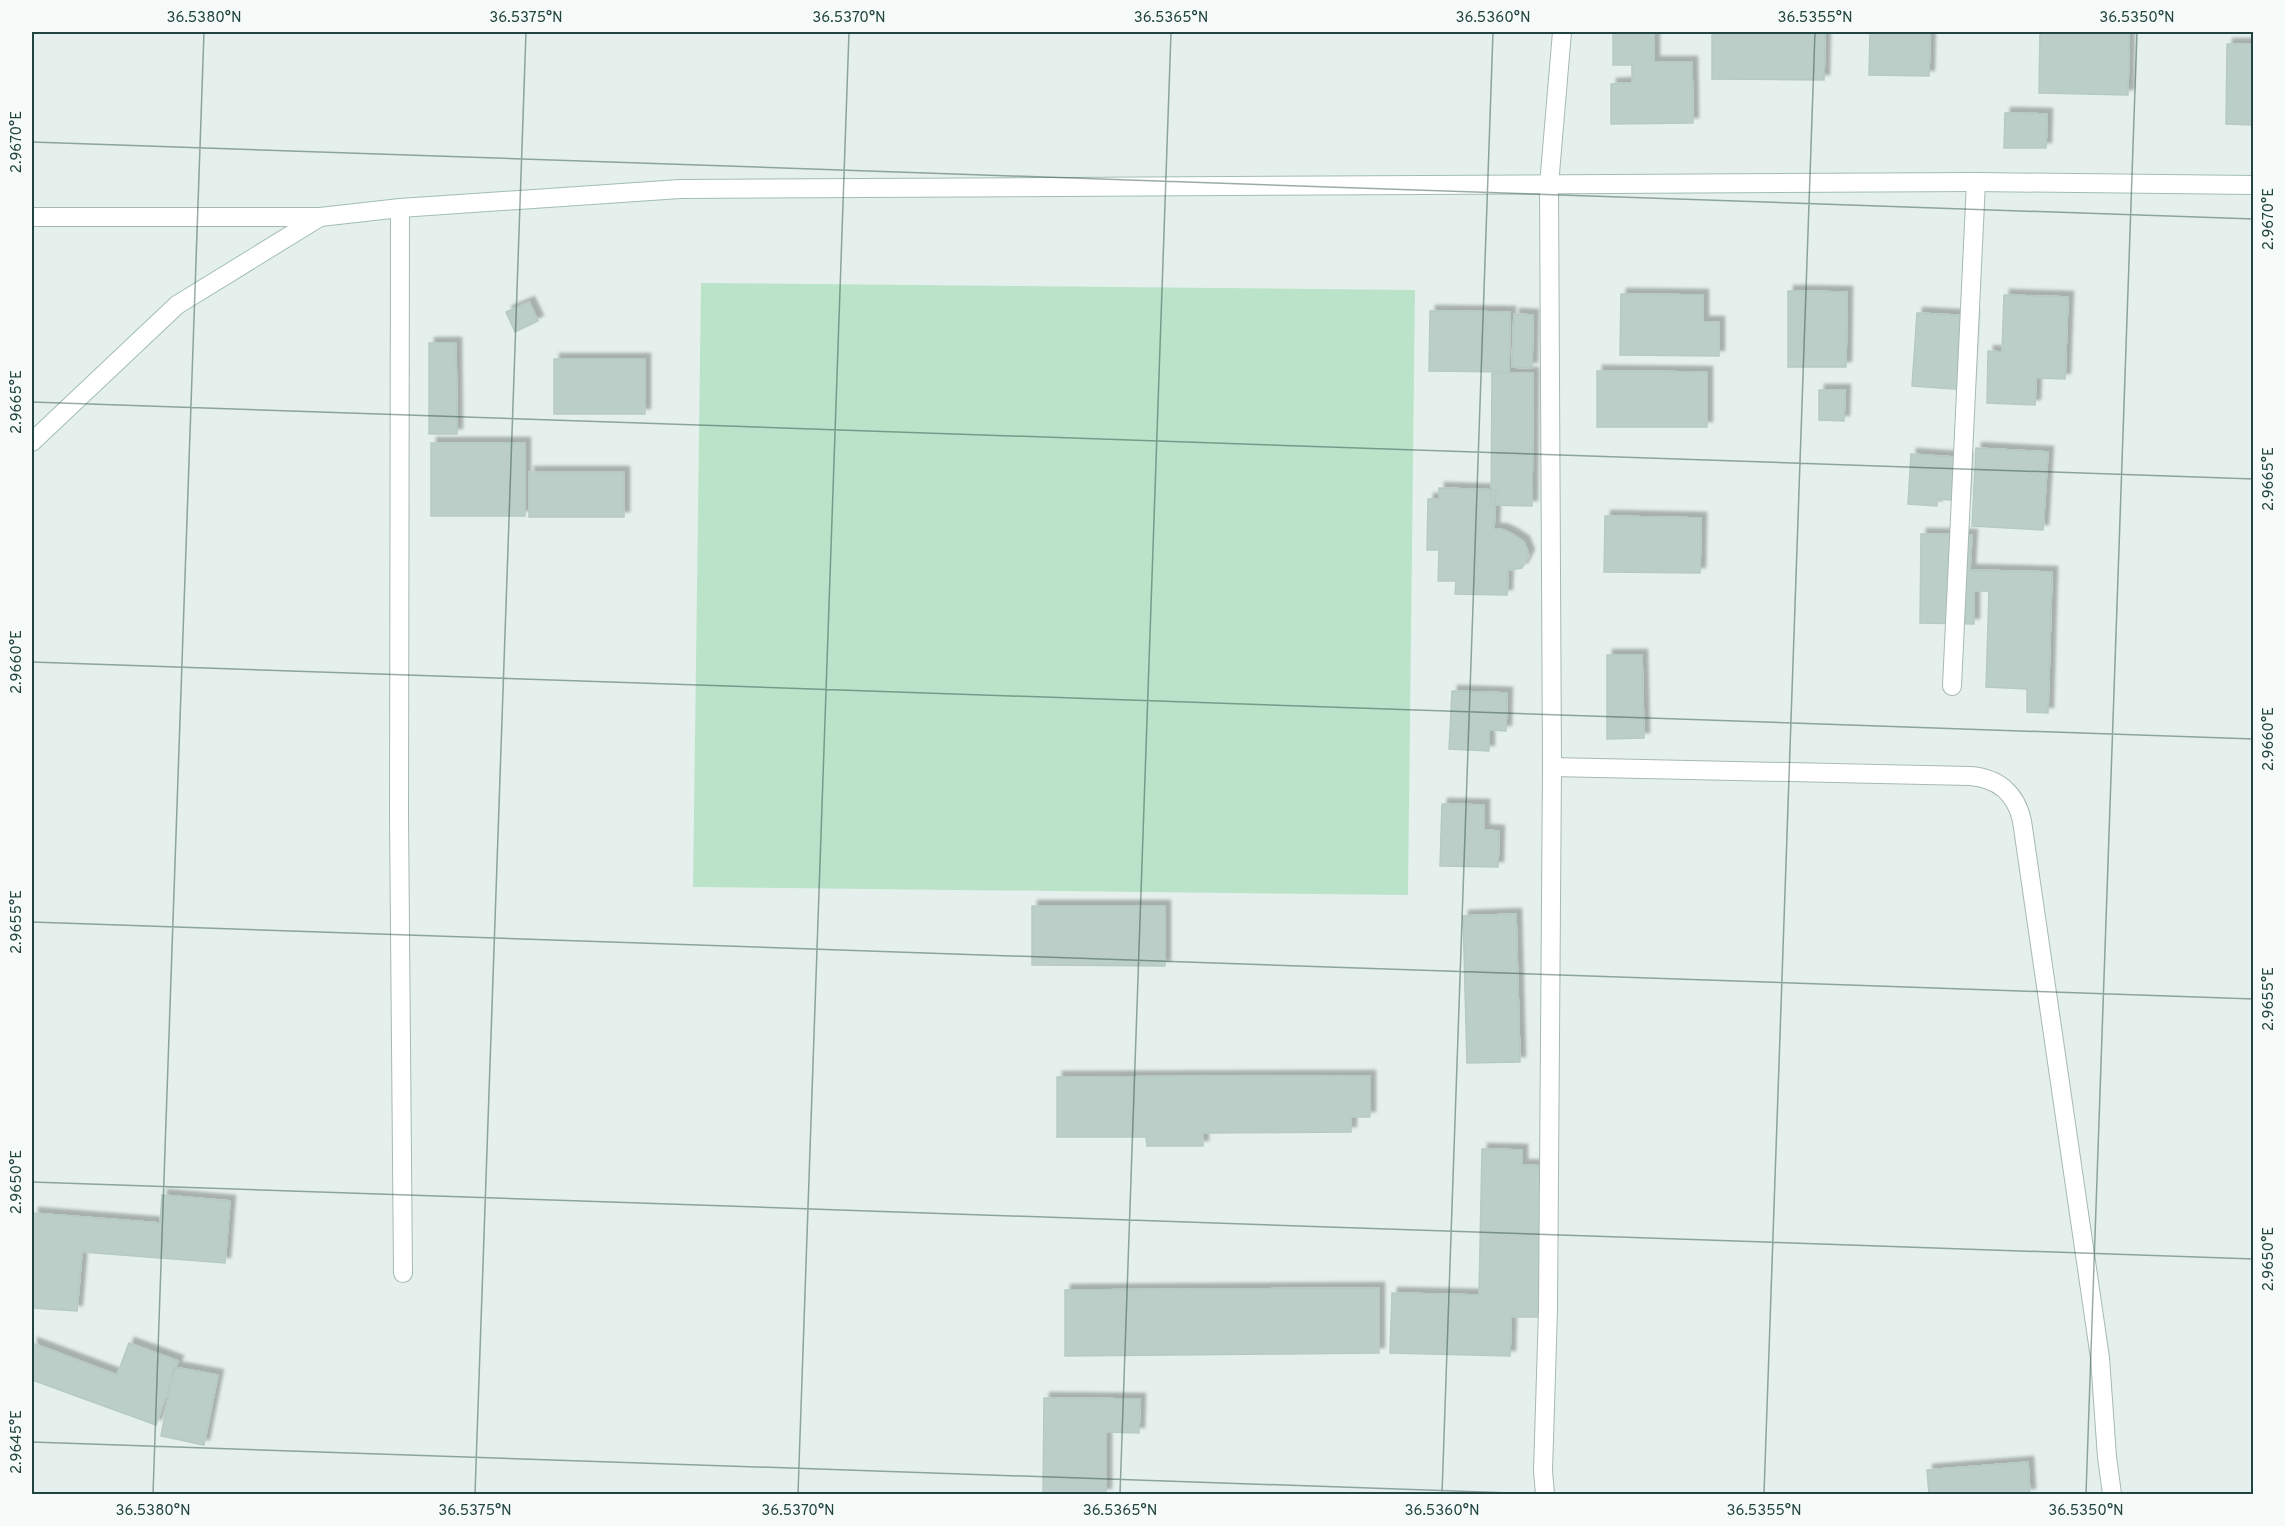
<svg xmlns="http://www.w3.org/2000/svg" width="2285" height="1526" font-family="Overpass,sans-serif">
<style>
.green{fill:#bbe3ca}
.building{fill:#bccec8;stroke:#b6cac4;stroke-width:1.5;filter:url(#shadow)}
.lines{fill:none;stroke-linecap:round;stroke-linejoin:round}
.minor-casing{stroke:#a6b9b4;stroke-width:20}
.tertiary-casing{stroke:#a6b9b4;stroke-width:20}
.secondary-casing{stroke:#a1bdb6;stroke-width:20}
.minor{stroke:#fff;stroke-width:18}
.tertiary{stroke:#fff;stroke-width:18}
.secondary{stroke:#fff;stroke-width:18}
.ticks{fill:none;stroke:#21443e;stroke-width:1.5;stroke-opacity:0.45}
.neatline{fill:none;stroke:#21443e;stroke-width:2}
.ticks-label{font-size:15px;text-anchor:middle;fill:#21443e}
</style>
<defs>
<filter id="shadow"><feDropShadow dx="5.5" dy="-5.5" stdDeviation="1.5" flood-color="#0004"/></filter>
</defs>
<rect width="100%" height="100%" fill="#e5f0ec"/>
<path class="green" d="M701,283L1415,290L1408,895L693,887Z"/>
<path class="building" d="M1613,32H1654V62H1692L1693,123L1611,124V84L1632,83V65H1613Z
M1712,32H1825L1824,80L1712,79Z
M1870,32H1930L1929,76L1869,75Z
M2040,32H2129L2128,95L2039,93Z
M2227,44H2254V125L2226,124Z
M2005,113L2047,114L2046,148H2004Z
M1788,291L1847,292L1846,367H1788Z
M1621,294L1703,295V322H1719V356L1620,355Z
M2004,295L2068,297L2065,379L2036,378L2035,405L1987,403L1988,351L2002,352Z
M529,302L538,321L515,332L506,312Z
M1430,311L1510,312L1509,372L1429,371Z
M1917,313L1973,316L1968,390L1912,386Z
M1514,314L1533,315L1532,368L1512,367Z
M429,343H456L457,434H429Z
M554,359H645V414H554Z
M1597,371L1707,372V427H1597Z
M1492,373H1533L1532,506L1491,505Z
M1819,390H1845L1844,421L1819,420Z
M431,443H525V516H431Z
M1976,448L2048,452L2043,530L1972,526Z
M1911,454L1967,458L1964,501L1937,499V506L1908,504Z
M529,472H624V517H529Z
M1439,488L1496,490L1494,529H1501L1512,534L1524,542L1529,555L1522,568L1508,570L1507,595L1455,594L1456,581H1438L1439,550H1427L1428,499H1439Z
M2253,512L2254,631H2252Z
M1605,516L1701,518L1700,573L1604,572Z
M1921,534L1972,535L1970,570L2052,572L2048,713L2027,712V689L1986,687L1989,591H1974V624L1920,623Z
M1607,655H1642L1644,738L1607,739Z
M1452,691L1507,693L1506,731L1489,730V751L1449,749Z
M1442,804L1484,805V830L1499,831L1498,867L1440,866Z
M1032,906H1165V966L1032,965Z
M1516,914L1520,1062L1467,1063L1463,916Z
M1370,1076V1117H1351V1132L1203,1133V1146H1147L1146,1137H1057V1077Z
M1482,1149L1522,1150V1165L1544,1166L1541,1317H1511L1510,1356L1390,1353L1392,1293L1479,1295Z
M162,1195L230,1201L225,1263L82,1252L77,1311L32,1308L33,1213L160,1223Z
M1379,1288V1353L1065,1356V1290Z
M32,1343L117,1375L129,1343L178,1361L156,1425L32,1380Z
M174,1367L218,1375L204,1445L161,1436Z
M1044,1398L1140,1399L1139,1433L1106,1432V1494H1043Z
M2028,1462L2030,1494H1929L1927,1470Z"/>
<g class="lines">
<g class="minor-casing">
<path id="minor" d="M400,208L399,816L403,1273
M1952,686L1976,182
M1552,767L1970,776C1998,778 2016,793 2022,821L2100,1358L2107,1457L2112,1494
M1545,1494L1543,1471L1548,1310L1552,767L1549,185L1562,32"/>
</g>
<g class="tertiary-casing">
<path id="tertiary" d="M32,217H320"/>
</g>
<g class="secondary-casing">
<path id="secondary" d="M32,442L177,305L320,217L400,208L680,189L1976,182L2254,185"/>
</g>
<use href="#minor" class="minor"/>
<use href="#tertiary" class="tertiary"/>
<use href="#secondary" class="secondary"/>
</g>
<path class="ticks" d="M32,142L2254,219M32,402L2254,479M32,662L2254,739M32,922L2254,999M32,1182L2254,1259M32,1442L1543,1494M153,1494L204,32M475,1494L526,32M798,1494L849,32M1120,1494L1171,32M1442,1494L1493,32M1764,1494L1815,32M2086,1494L2137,32"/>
<rect width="2285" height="1526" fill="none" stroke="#f6fbf9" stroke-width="66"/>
<rect x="33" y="33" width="2219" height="1460" class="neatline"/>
<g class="ticks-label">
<text x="204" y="22">36.5380°N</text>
<text x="526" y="22">36.5375°N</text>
<text x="849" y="22">36.5370°N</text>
<text x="1171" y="22">36.5365°N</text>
<text x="1493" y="22">36.5360°N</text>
<text x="1815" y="22">36.5355°N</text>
<text x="2137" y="22">36.5350°N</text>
<text transform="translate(16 142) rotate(-90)" y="5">2.9670°E</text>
<text transform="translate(2268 219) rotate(-90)" y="5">2.9670°E</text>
<text transform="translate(16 402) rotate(-90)" y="5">2.9665°E</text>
<text transform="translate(2268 479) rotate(-90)" y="5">2.9665°E</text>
<text transform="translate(16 662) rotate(-90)" y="5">2.9660°E</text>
<text transform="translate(2268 739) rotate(-90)" y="5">2.9660°E</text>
<text transform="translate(16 922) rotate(-90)" y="5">2.9655°E</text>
<text transform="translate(2268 999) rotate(-90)" y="5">2.9655°E</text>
<text transform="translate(16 1182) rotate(-90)" y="5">2.9650°E</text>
<text transform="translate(2268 1259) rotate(-90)" y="5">2.9650°E</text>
<text transform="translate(16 1442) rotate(-90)" y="5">2.9645°E</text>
<text x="153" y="1515">36.5380°N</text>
<text x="475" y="1515">36.5375°N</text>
<text x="798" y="1515">36.5370°N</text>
<text x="1120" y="1515">36.5365°N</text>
<text x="1442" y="1515">36.5360°N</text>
<text x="1764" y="1515">36.5355°N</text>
<text x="2086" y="1515">36.5350°N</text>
</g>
</svg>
